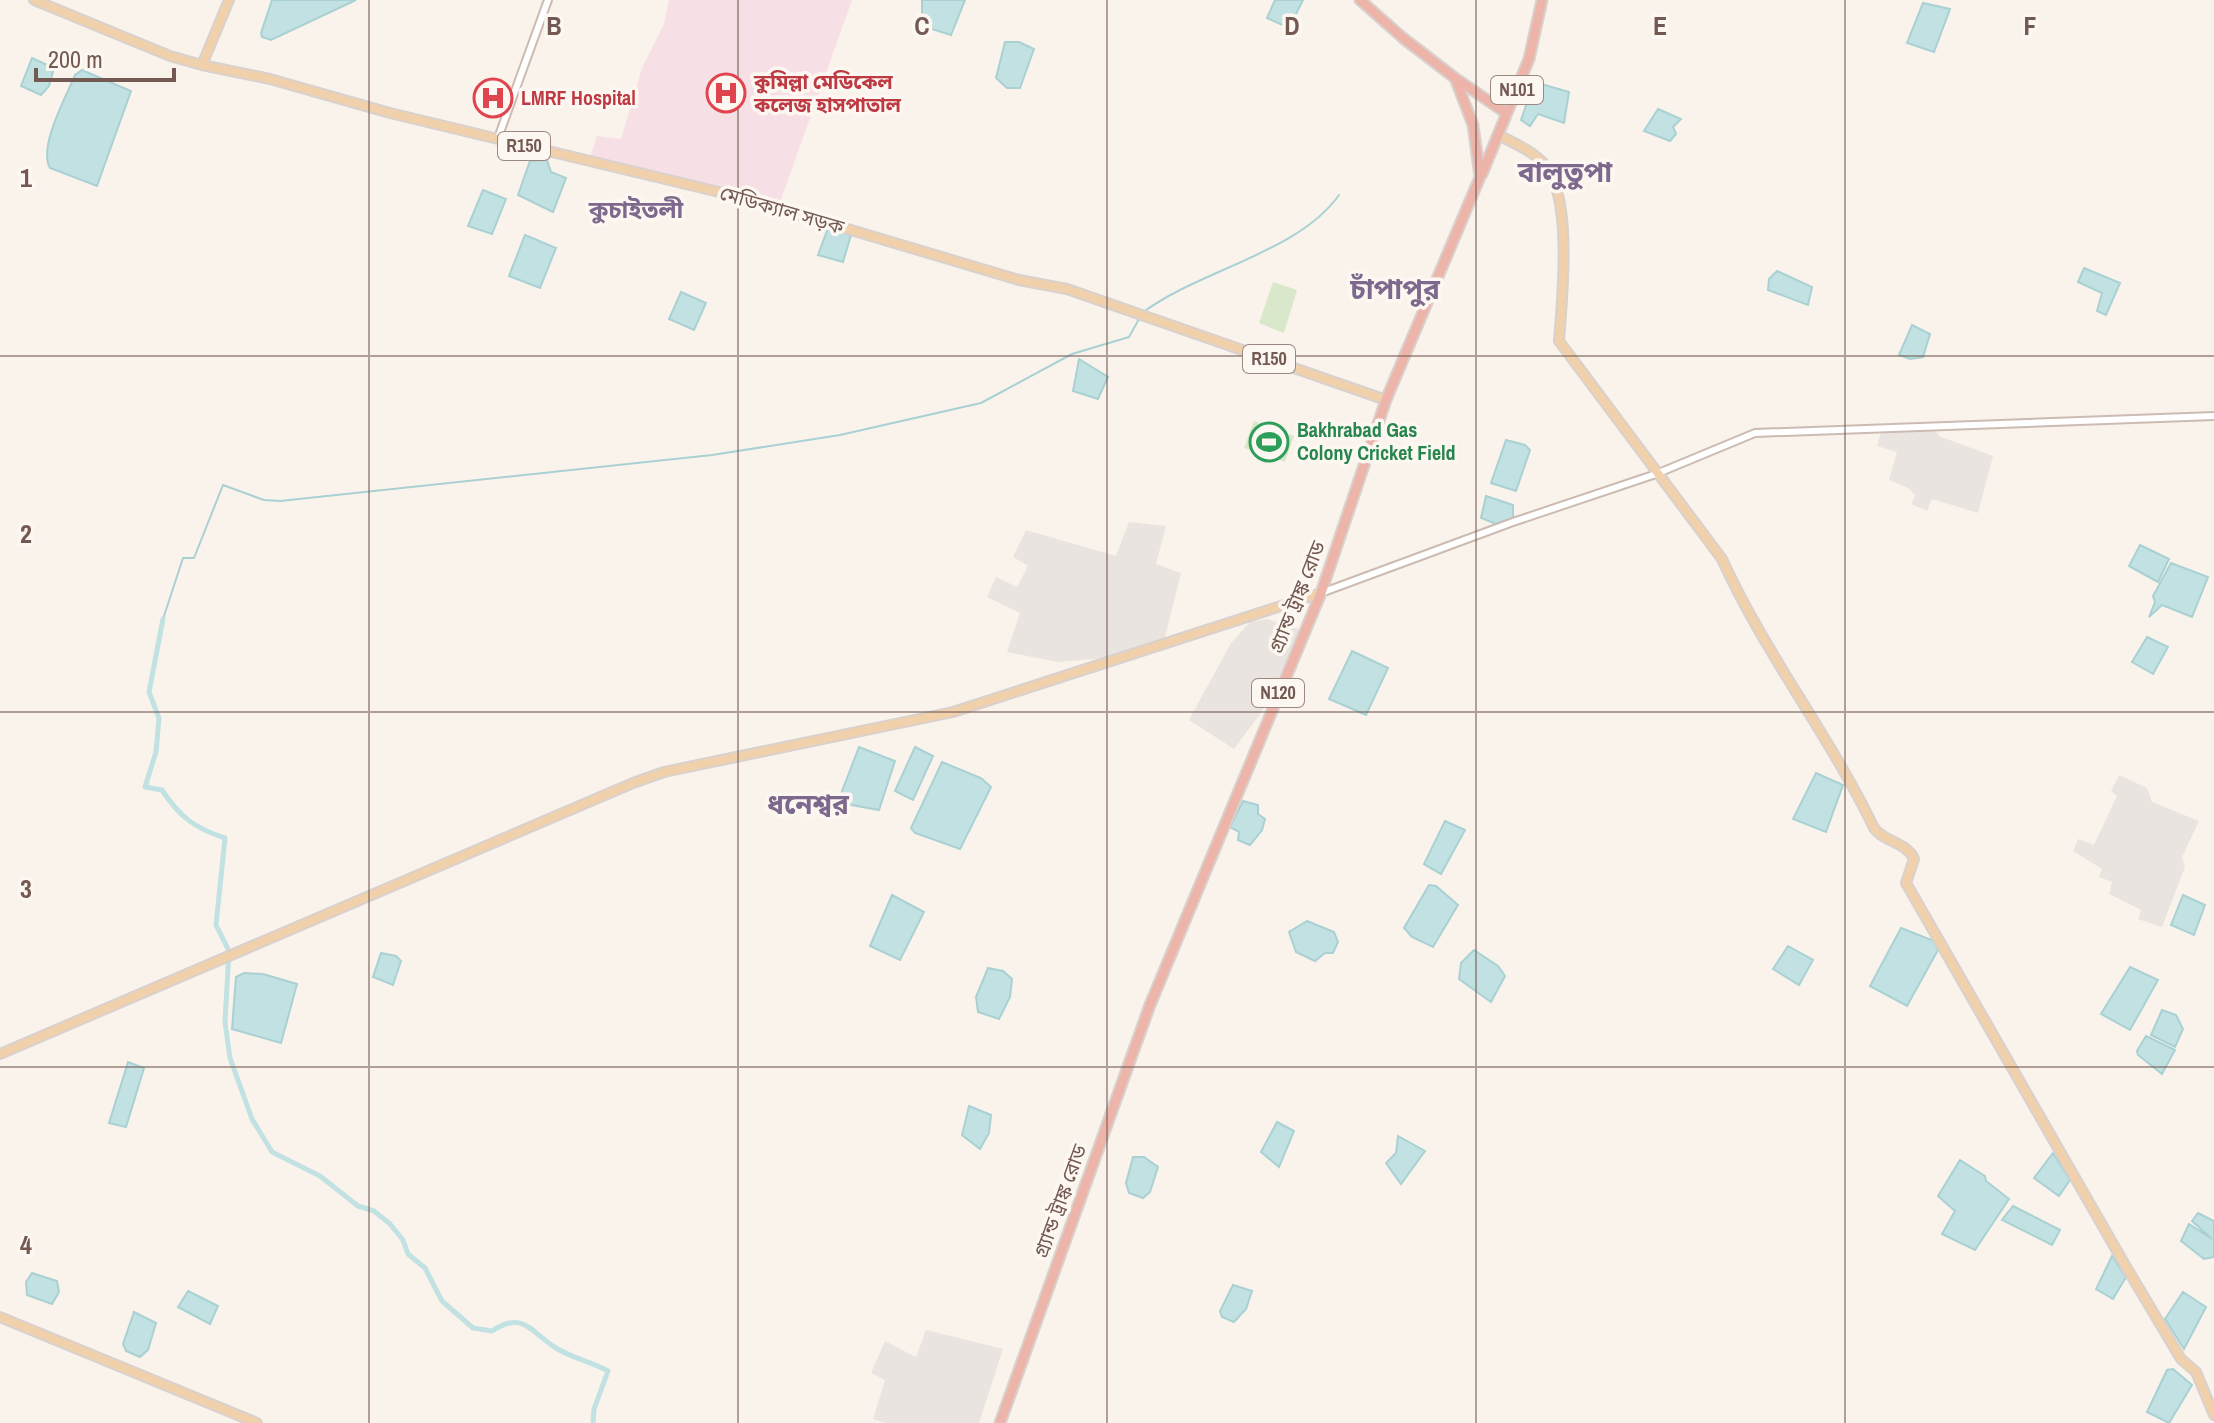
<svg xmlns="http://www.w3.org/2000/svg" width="2214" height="1423" font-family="'Archivo Narrow','Noto Sans Bengali',sans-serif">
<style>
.industrial{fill:#eae4e0}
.medical{fill:#f7e0e5}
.green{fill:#d9e7cb}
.water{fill:#c2e1e2;stroke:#a9d1d3;stroke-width:2}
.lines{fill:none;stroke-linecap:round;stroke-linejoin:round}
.stream{stroke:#a9d1d3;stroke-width:2}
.canal{stroke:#c2e1e2;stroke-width:5}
.minor-casing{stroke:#ccbbb2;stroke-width:10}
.major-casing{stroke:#d8d1ce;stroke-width:12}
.highway-casing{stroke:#d8d1ce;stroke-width:13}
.minor{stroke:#fff;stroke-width:6}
.major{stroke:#f1d0ac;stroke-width:8}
.highway{stroke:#edb4aa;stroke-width:9}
.grid{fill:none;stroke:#735951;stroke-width:2;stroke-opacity:0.55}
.labels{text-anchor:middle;stroke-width:7;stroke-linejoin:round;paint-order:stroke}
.shield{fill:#fdf7f2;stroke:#9c8881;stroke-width:2}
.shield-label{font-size:18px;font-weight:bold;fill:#735951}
.health-label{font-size:20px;font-weight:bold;fill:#be3a42;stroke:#fdf7f2;text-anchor:start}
.street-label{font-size:20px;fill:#735951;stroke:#fdf7f2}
.leisure-label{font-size:20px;font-weight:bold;fill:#27864d;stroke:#fdf7f2;text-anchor:start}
.quarter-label{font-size:24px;font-weight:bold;fill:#7d698e;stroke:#fdf7f2}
.district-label{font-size:28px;font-weight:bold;fill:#7d698e;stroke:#fdf7f2}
.grid-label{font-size:26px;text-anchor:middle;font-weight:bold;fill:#735951;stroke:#fdf7f2;stroke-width:7;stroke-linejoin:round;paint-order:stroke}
</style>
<rect width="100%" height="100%" fill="#faf3eb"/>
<path class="industrial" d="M1936,430L1939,436L1993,456L1978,513L1932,499L1927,511L1911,504L1915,495L1908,488L1889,480L1897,452L1877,446L1881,432Z
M1129,522L1166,526L1156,564L1181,573L1165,637L1120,657L1057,662L1007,652L1020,613L987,597L996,577L1017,587L1028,566L1013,557L1026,530L1116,556Z
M1267,619L1301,630L1263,710L1234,749L1189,720L1231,643L1250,622Z
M2119,775L2147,788L2152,802L2199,821L2182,857L2185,867L2162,927L2138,919L2141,910L2109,894L2112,882L2099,877L2102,869L2073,851L2078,839L2094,845L2117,796L2111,791Z
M926,1330L1003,1349L979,1423H885L873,1419L885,1380L871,1373L885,1341L916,1357Z"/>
<path class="medical" d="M669,0H852L779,205L711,184L589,160L597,136L621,139L642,68L664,24Z"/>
<path class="green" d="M1273,282L1297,290L1284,333L1259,323Z
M1254,421L1294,436L1285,462L1244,448Z"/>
<path class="water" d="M272,0H356L271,40L262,37L261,33Z
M922,0H965L951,35L922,26Z
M1275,0H1303L1289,28L1267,18Z
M1923,3L1950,9L1934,52L1907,43Z
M1005,42H1019L1034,49L1020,88H1007L996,78Z
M32,58L54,68L49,86L41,95L21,86Z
M82,70L131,91L97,186L50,168C38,147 66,97 75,75Z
M1534,82L1569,92L1564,123L1538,114L1530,126L1521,120Z
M1658,109L1681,119L1673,127L1676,134L1670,141L1644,131Z
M547,160L551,172L566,178L553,212L518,195L530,161Z
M483,190L506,199L492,234L468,226Z
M828,228L851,235L843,262L818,255Z
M525,235L556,248L540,288L509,276Z
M2084,268L2120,283L2106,315L2097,311L2102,293L2078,282Z
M1777,271L1812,287L1808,305L1768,290L1769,279Z
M681,292L706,303L694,330L669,319Z
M1912,325L1930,334L1923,357L1910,359L1899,355Z
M1079,359L1108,377L1098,399L1073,391Z
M1506,440L1525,445L1530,450L1516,491L1491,483Z
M1486,496L1513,505V518L1496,524L1481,518Z
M2140,545L2169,559L2158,582L2129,566Z
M2171,563L2208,577L2192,617L2162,605L2149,617L2155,602L2153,596Z
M2147,637L2168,647L2153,674L2132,662Z
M1352,651L1388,668L1366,715L1329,699Z
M859,747L895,761L879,810L841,803L839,799Z
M915,747L933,756L913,800L895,791Z
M942,762L981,778L991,787L960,849L915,833L911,828Z
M1816,773L1843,785L1826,832L1793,819Z
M1243,801L1258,805V814L1265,819L1262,830L1250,845L1238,840L1239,832L1230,827Z
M1445,821L1465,830L1441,874L1424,864Z
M1429,885L1436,886L1458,905L1433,947L1412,937L1404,928Z
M892,895L924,912L900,960L870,946Z
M2183,895L2205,905L2194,935L2171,925Z
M1307,921L1334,932L1338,942L1333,953H1325L1315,961L1296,952L1289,932Z
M1901,928L1934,941L1938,950L1907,1006L1870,986Z
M1788,946L1813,960L1799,985L1773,969Z
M1474,950L1498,966L1505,976L1491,1002L1459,979L1461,963Z
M381,953L396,956L401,961L393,985L373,977Z
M2130,967L2158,980L2130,1030L2101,1014Z
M988,968L1003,971L1012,979L1010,997L999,1019L978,1012L976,997Z
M244,973L263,974L297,984L281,1043L232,1029L236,977Z
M2162,1010L2176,1015L2183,1029L2175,1047L2151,1035Z
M2146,1036L2175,1050L2162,1074L2138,1055L2137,1051Z
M128,1062L144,1068L126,1127L109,1123Z
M969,1106L991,1115L989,1133L980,1149L962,1135Z
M1277,1122L1294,1131L1279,1167L1261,1152Z
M1398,1136L1425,1151L1401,1184L1386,1163L1396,1153Z
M2053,1153L2070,1180L2059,1196L2034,1178Z
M1133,1157H1144L1158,1167L1150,1192L1143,1198L1129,1193L1126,1183Z
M1960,1160L1985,1176L1986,1181L2009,1199L1975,1250L1942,1234L1955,1211L1938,1196Z
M2013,1206L2060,1230L2052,1245L2002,1220Z
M2198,1213L2214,1221V1257L2204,1259L2181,1241L2189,1224L2212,1239L2192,1221Z
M2112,1256L2126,1277L2113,1299L2096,1289Z
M32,1273L57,1281L59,1292L52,1304L27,1295L26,1282Z
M1233,1285L1252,1291L1246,1309L1234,1322L1222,1317L1220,1311Z
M188,1291L218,1306L210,1324L178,1307Z
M2183,1292L2206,1307L2184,1349L2165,1319Z
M134,1312L156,1323L148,1350L140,1357L126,1351L123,1344Z
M2173,1369L2192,1385L2169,1423L2147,1412L2167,1370Z"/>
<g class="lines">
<path class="stream" d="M1142,313C1199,270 1298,253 1339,195
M163,619L183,558H194L223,485L264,500L280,501L712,455L840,435L981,403L1072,354L1129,337L1139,319"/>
<path class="canal" d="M163,619L149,692L159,718L156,752L145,787L162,790C180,817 194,828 225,838L216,925L229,951L225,1022L230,1058L252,1119L272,1152L320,1176L358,1206L374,1211L390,1224L403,1240L408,1254L425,1268L442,1301L473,1328L492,1331C524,1310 530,1332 556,1348C572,1358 592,1362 608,1371L594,1409L593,1423"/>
<g class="minor-casing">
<path id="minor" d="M498,138L548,0
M1321,593L1513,522L1656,474L1755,433L2214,416"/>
</g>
<g class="major-casing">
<path id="major" d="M34,0L170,56L202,65L270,79L390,113L740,197L1019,280L1067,289L1386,400
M202,65L229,0
M1498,135C1514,143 1533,151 1545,165C1573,199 1562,298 1559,341L1722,559C1764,652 1829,735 1873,826C1880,841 1907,842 1914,859L1906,883L2125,1265L2181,1359L2196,1372L2214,1415
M0,1054L633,783L664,772L953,712L1321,593
M0,1317L257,1423"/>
</g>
<g class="highway-casing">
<path id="highway" d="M1458,80L1506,113
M1482,174L1529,59L1542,0
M1000,1423L1150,1005L1321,593L1386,400L1480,177L1473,125L1455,78L1403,38L1360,0"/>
</g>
<use href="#minor" class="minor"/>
<use href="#major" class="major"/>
<use href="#highway" class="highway"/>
</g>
<path class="grid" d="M369,0V1423M738,0V1423M1107,0V1423M1476,0V1423M1845,0V1423M0,356H2214M0,712H2214M0,1067H2214"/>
<defs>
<g id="hospital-ring" transform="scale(2)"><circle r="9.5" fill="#fdf7f2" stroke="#e0444e" stroke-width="1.5"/><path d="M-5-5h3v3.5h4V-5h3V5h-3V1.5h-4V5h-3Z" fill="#e0444e"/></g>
<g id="stadium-ring" transform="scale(2)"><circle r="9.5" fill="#fdf7f2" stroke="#2e9e5b" stroke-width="1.5"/><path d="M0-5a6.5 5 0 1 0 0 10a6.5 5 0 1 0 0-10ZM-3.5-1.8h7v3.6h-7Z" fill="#2e9e5b"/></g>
</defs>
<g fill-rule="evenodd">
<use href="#hospital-ring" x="726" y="93"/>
<use href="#hospital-ring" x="493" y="98"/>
<use href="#stadium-ring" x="1269" y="442"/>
</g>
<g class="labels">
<g class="shield">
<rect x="1491" y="76" width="52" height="28" rx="6"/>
<rect x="498" y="132" width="52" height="28" rx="6"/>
<rect x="1243" y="345" width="52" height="28" rx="6"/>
<rect x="1252" y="679" width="52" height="28" rx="6"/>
</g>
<g class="shield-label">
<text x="1517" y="96">N101</text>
<text x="524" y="152">R150</text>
<text x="1269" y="365">R150</text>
<text x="1278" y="699">N120</text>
</g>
<g class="health-label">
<text x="754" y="89">কুমিল্লা মেডিকেল<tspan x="754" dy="23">কলেজ হাসপাতাল</tspan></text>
<text x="521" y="105">LMRF Hospital</text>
</g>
<g class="street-label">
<text transform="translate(782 210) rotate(16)" y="7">মেডিক্যাল সড়ক</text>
<text transform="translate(1297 597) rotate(-68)" y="7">গ্র্যান্ড ট্রাঙ্ক রোড</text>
<text transform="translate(1060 1201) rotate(-70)" y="7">গ্র্যান্ড ট্রাঙ্ক রোড</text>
</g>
<g class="leisure-label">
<text x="1297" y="437">Bakhrabad Gas<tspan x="1297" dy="23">Colony Cricket Field</tspan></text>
</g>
<g class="quarter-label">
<text x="636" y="218">কুচাইতলী</text>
</g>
<g class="district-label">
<text x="1565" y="182">বালুতুপা</text>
<text x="1395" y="299">চাঁপাপুর</text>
<text x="808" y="814">ধনেশ্বর</text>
</g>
</g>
<g class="grid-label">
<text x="554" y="35">B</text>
<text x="922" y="35">C</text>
<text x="1292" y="35">D</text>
<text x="1660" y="35">E</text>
<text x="2030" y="35">F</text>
<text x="26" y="187">1</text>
<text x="26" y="543">2</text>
<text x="26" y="898">3</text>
<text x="26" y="1254">4</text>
</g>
<path d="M36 68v12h138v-12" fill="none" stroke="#735951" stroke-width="4"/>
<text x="48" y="68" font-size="24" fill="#735951" stroke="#fdf7f2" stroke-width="6" paint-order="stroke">200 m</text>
</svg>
